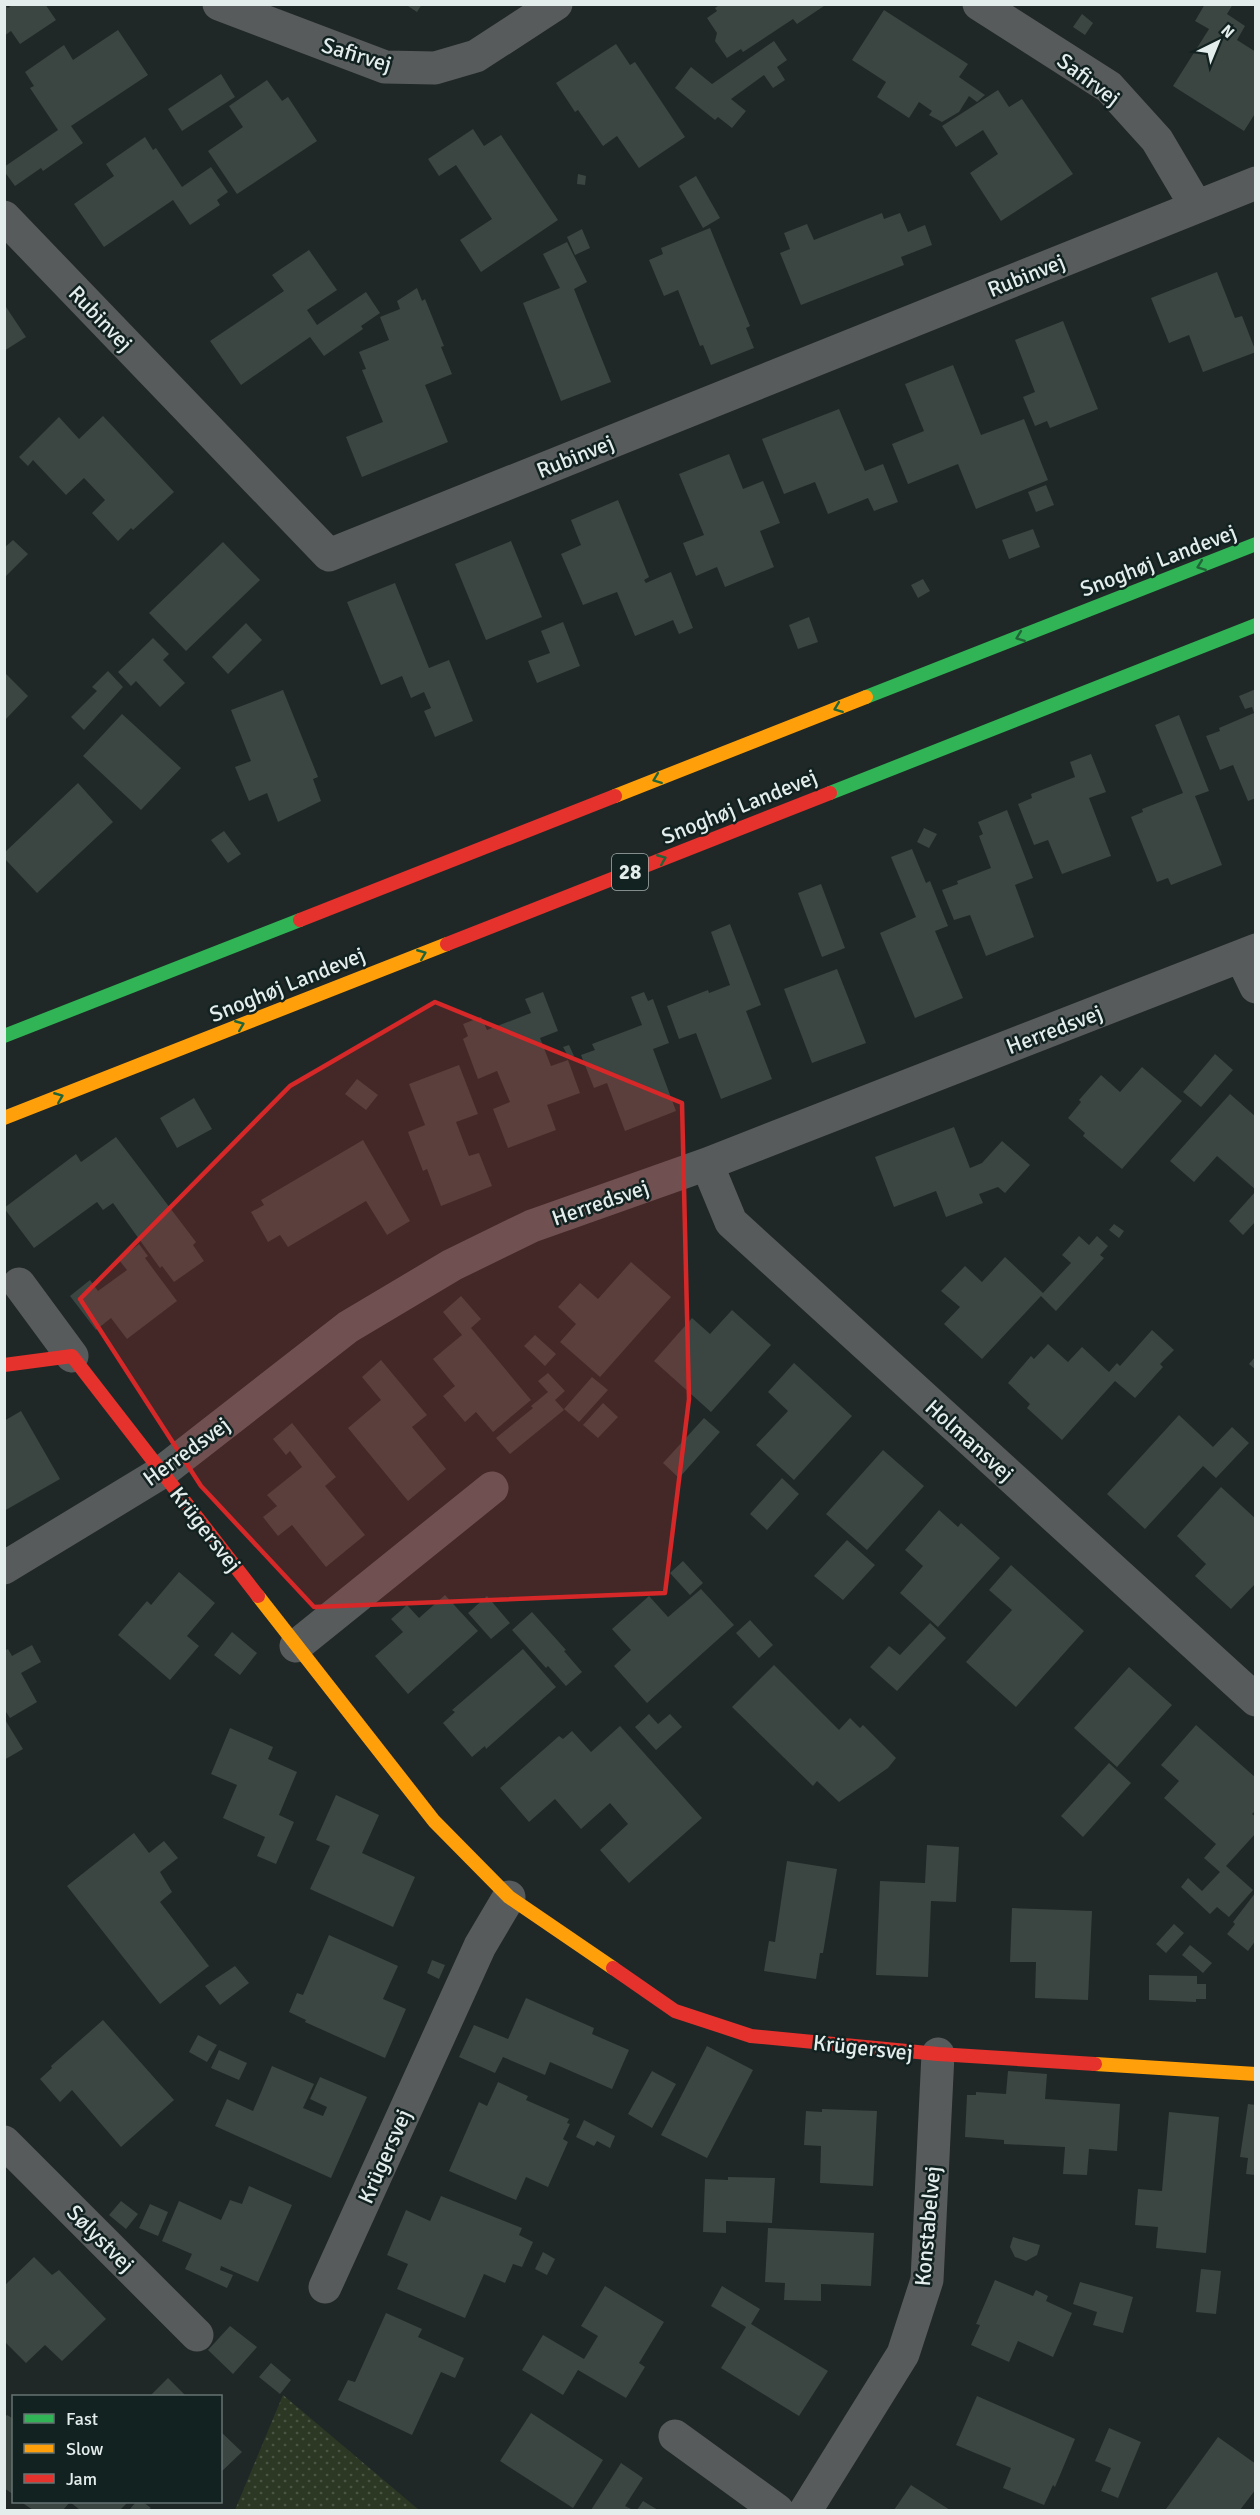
<svg xmlns="http://www.w3.org/2000/svg" width="1260" height="2515" font-family="Signika,sans-serif">
<style>
.green{fill:url(#green-dots)}
.building{fill:#3b4541}
.lines{fill:none;stroke-linecap:round;stroke-linejoin:round}
.street{stroke:#585b5c;stroke-width:33}
.fast{stroke:#30b455;stroke-width:14}
.slow{stroke:#ff9f0a;stroke-width:14}
.jam{stroke:#e5322d;stroke-width:14}
.oneway{stroke:#206438}
.marked{fill:#d62828;fill-opacity:0.2;stroke:#d62828;stroke-width:4.5;stroke-linejoin:round}
.labels{text-anchor:middle;stroke-width:5;stroke-linejoin:round;paint-order:stroke}
.shield{fill:#122220;stroke:#a4b0af;stroke-width:1.5}
.shield-label{font-size:21px;font-weight:bold;fill:#e3edec}
.street-label{font-size:22px;fill:#e3edec;stroke:#122220}
</style>
<defs>
<pattern id="green-dots" width="8" height="8" patternUnits="userSpaceOnUse" patternTransform="scale(1.5)"><rect width="8" height="8" fill="#2c3824"/><path d="M2 2h.1M6 6h.1" fill="none" stroke="#4a5544" stroke-width="1.8" stroke-linecap="round"/></pattern>
</defs>
<rect width="100%" height="100%" fill="#202827"/>
<path class="green" d="M283,2395L419,2510H235Z"/>
<path class="building" d="M4,4L8,8L13,4H45L56,20L20,44L11,31L4,36Z
M405,4H422L417,12Z
M721,4H827L797,24L793,19L743,52L741,49L727,58L715,41L717,33L707,18L717,11L715,8Z
M1205,4H1233L1227,14L1245,26L1237,40L1256,52V112L1244,131L1173,86L1209,29L1195,21Z
M884,10L968,64L959,77L985,95L977,102L969,96L959,112L942,122L929,115L932,111L919,102L909,118L877,97L886,82L852,60Z
M1082,14L1093,23L1085,35L1073,27Z
M118,30L148,75L71,126L83,143L43,171L41,168L15,186L4,171V167L58,130L30,88L34,86L25,72L64,45L73,60Z
M774,41L787,60L777,67L785,80L773,88L764,75L731,99L746,111L732,128L718,117L715,120L675,88L691,67L712,84Z
M616,44L630,65L635,62L685,137L639,168L617,136L603,146L578,110L575,112L556,83Z
M221,74L235,97L182,131L168,109Z
M267,80L282,101L288,97L317,141L237,194L208,151L243,127L229,106Z
M998,90L1009,107L1022,99L1073,174L1001,221L970,173L998,154L983,130L956,147L942,126Z
M473,129L484,146L501,135L558,220L481,272L460,240L492,219L456,165L439,176L428,159Z
M145,137L153,150L156,148L182,187L211,167L228,192L217,200L220,205L190,225L173,200L104,247L74,204L114,176L106,164Z
M578,174L586,176L585,185L577,184Z
M696,176L720,218L703,228L679,186Z
M882,213L884,219L900,213L908,232L925,225L932,245L901,257L904,265L801,305L780,253L790,249L784,233L807,224L814,240Z
M710,228L750,326L746,328L754,348L711,365L703,345L700,346L678,290L664,296L649,260L663,254L661,248Z
M582,229L590,248L575,255L567,237Z
M567,242L587,282L574,289L611,382L561,401L523,303L560,288L543,254Z
M309,250L337,290L307,310L317,325L366,292L380,313L361,326L363,329L324,356L310,337L241,385L210,341L284,291L272,275Z
M1217,272L1235,318L1242,316L1256,352L1203,372L1189,335L1169,343L1151,298Z
M417,288L422,301L425,299L444,346L441,347L452,374L425,385L448,442L362,477L346,437L383,422L362,370L366,369L359,352L389,340L380,317L400,309L397,301Z
M4,304L26,337L4,351Z
M1063,321L1098,409L1050,428L1047,421L1035,426L1023,397L1035,392L1015,340Z
M953,365L981,435L1024,419L1048,480L976,509L958,464L908,484L892,444L924,431L905,384Z
M839,409L865,471L883,464L898,502L874,511L868,498L828,514L815,482L784,494L762,439Z
M103,416L174,492L133,530L131,528L118,541L92,513L105,500L84,478L66,495L33,460L28,466L19,457L59,417L79,439Z
M729,454L743,489L763,481L780,523L760,531L774,567L725,587L717,567L696,576L683,543L704,535L679,474Z
M1046,485L1054,505L1036,512L1028,492Z
M618,500L649,577L644,580L646,583L671,572L693,628L679,634L673,620L635,636L617,592L583,605L561,554L581,545L571,520Z
M1033,529L1040,547L1009,559L1002,540Z
M13,540L28,554L4,578V548Z
M511,541L542,617L486,640L455,564Z
M223,542L260,580L186,651L149,613Z
M923,579L930,591L918,598L911,585Z
M395,583L429,668L449,660L473,721L435,737L424,711L431,708L424,692L411,698L402,676L381,685L347,602Z
M809,617L818,642L798,649L789,625Z
M563,622L580,666L537,683L528,661L550,653L541,631Z
M246,623L262,640L228,674L212,657Z
M153,638L169,654L163,660L185,683L160,707L136,681L131,686L118,672Z
M108,671L123,687L84,730L71,717L97,691L92,687Z
M5,673L28,696L5,720Z
M1256,689V798L1248,801L1233,765L1220,770L1206,736L1220,731L1219,728L1254,713L1252,707L1245,709L1239,696Z
M283,690L318,777L313,779L321,801L278,822L267,793L249,801L235,767L251,761L231,710Z
M122,714L181,768L141,810L83,756Z
M1179,715L1209,791L1195,796L1222,865L1171,885L1168,878L1157,882L1131,817L1143,812L1142,809L1183,793L1155,725Z
M1091,754L1106,792L1089,798L1111,856L1062,874L1048,840L1034,845L1018,804L1032,798L1031,794L1075,777L1070,762Z
M78,783L113,822L37,893L4,858V853Z
M1007,810L1033,878L1015,885L1034,937L986,956L970,915L954,920L942,890L958,884L957,881L991,868L979,836L983,834L978,822Z
M924,828L937,834L929,848L917,842Z
M224,831L241,854L228,863L211,840Z
M912,849L926,883L930,881L948,926L935,931L963,998L915,1018L880,933L916,917L891,857Z
M821,884L845,948L822,957L798,893Z
M730,924L761,1005L746,1011L772,1079L721,1099L696,1033L679,1039L667,1006L708,990L709,993L730,985L711,932Z
M837,969L866,1043L812,1063L784,989Z
M543,992L558,1031L540,1038L551,1066L568,1060L580,1093L547,1105L556,1130L508,1148L493,1109L510,1102L497,1071L478,1079L463,1039L468,1036L463,1024L481,1017L487,1030L531,1013L525,999Z
M644,992L648,1001L653,999L669,1043L653,1049L676,1111L625,1131L607,1083L594,1088L581,1055L595,1050L592,1044L642,1025L631,997Z
M569,1045L574,1056L569,1058L563,1047Z
M1215,1054L1233,1070L1201,1107L1183,1092Z
M459,1065L478,1114L456,1122L469,1156L479,1153L492,1186L441,1206L427,1169L423,1171L408,1132L425,1125L409,1084Z
M1142,1067L1182,1101L1122,1169L1083,1136L1085,1133L1068,1118L1081,1102L1079,1100L1101,1075L1120,1092Z
M357,1079L378,1095L366,1110L345,1094Z
M1230,1094L1256,1117V1190L1217,1156L1194,1182L1170,1161Z
M194,1098L212,1129L177,1148L160,1118Z
M954,1127L970,1168L982,1163L1002,1141L1030,1165L1005,1193L998,1187L979,1194L983,1203L946,1217L936,1191L894,1207L875,1157Z
M116,1137L196,1242L193,1245L204,1261L174,1282L162,1266L160,1268L113,1203L103,1210L97,1202L34,1248L4,1208L76,1154L81,1162Z
M363,1140L410,1221L387,1235L366,1201L288,1247L280,1235L268,1242L251,1212L264,1205L261,1200Z
M1256,1191V1221L1243,1235L1229,1221Z
M1114,1224L1124,1231L1119,1238L1109,1230Z
M1079,1236L1089,1245L1097,1236L1108,1246L1100,1255L1104,1258L1056,1311L1041,1296L982,1359L944,1324L960,1307L941,1291L965,1266L982,1282L1005,1257L1043,1293L1071,1263L1062,1255Z
M139,1244L148,1256L145,1258L177,1301L127,1339L111,1318L96,1330L70,1296L90,1280L98,1291L127,1270L119,1260Z
M631,1262L671,1297L600,1377L560,1342L576,1324L558,1307L580,1283L598,1299Z
M461,1296L481,1319L471,1328L531,1400L493,1432L476,1412L465,1422L443,1396L455,1386L433,1359L462,1335L443,1312Z
M732,1310L771,1345L711,1412L654,1361L692,1318L710,1334Z
M1152,1330L1174,1350L1160,1364L1163,1367L1135,1398L1115,1381L1062,1440L1027,1408L1030,1404L1008,1383L1031,1356L1034,1359L1048,1344L1068,1362L1082,1347L1109,1372L1117,1363L1120,1366Z
M535,1335L556,1354L545,1366L524,1346Z
M1256,1356V1370L1249,1364Z
M381,1360L427,1415L412,1427L446,1469L408,1501L348,1428L381,1400L362,1377Z
M794,1363L852,1416L794,1480L756,1445L788,1411L768,1392Z
M548,1373L565,1391L555,1400L564,1410L510,1454L496,1438L533,1408L531,1406L548,1392L538,1381Z
M592,1377L608,1390L579,1422L564,1409Z
M603,1403L618,1417L598,1438L583,1425Z
M21,1411L60,1479L4,1511V1421Z
M1179,1415L1213,1447L1232,1427L1249,1443L1216,1478L1203,1466L1145,1529L1107,1494Z
M704,1418L720,1432L679,1478L663,1463Z
M292,1423L336,1477L325,1486L365,1535L326,1567L292,1525L278,1536L263,1517L277,1506L267,1495L302,1467L290,1451L286,1455L273,1439Z
M883,1450L924,1486L867,1550L826,1514Z
M782,1478L799,1494L767,1530L750,1514Z
M1221,1487L1256,1519V1583L1231,1609L1195,1576L1206,1564L1177,1536Z
M939,1510L958,1527L961,1523L1000,1558L938,1627L900,1593L923,1566L905,1550Z
M847,1540L875,1565L843,1600L814,1576Z
M683,1561L703,1583L690,1595L670,1573Z
M1011,1565L1084,1631L1016,1707L966,1662L1012,1610L989,1590Z
M179,1572L215,1603L187,1636L199,1646L170,1680L118,1635L147,1601L151,1605Z
M701,1589L734,1625L647,1703L614,1666L631,1650L612,1629L649,1596L668,1617Z
M445,1595L478,1631L408,1694L375,1656L403,1632L391,1619L407,1605L419,1618Z
M487,1596L510,1623L491,1639L468,1613Z
M532,1612L566,1650L564,1651L582,1672L566,1686L548,1666L546,1668L512,1630Z
M750,1620L773,1645L759,1658L736,1633Z
M930,1623L946,1638L897,1691L870,1667L889,1646L900,1655Z
M232,1632L257,1653L240,1675L214,1655Z
M32,1645L41,1662L21,1673L37,1702L10,1718L4,1709V1651L8,1649L12,1656Z
M523,1649L556,1687L486,1749L485,1746L472,1757L443,1723L455,1712L452,1710Z
M774,1665L839,1730L850,1718L860,1728L863,1725L896,1758L888,1768L839,1802L817,1781L813,1786L732,1707Z
M1129,1667L1172,1705L1117,1767L1074,1728Z
M649,1714L658,1724L670,1714L682,1727L656,1750L635,1727Z
M4,1718L23,1749L4,1760Z
M1196,1725L1256,1778V1810L1252,1814L1256,1817V1833L1226,1866L1253,1890L1229,1917L1217,1907L1210,1914L1181,1887L1188,1878L1202,1891L1220,1872L1204,1858L1216,1844L1164,1798L1179,1781L1161,1765Z
M620,1726L702,1818L629,1883L600,1850L628,1824L610,1803L581,1829L555,1799L529,1822L500,1788L559,1736L563,1739L572,1731L591,1752Z
M230,1728L273,1747L268,1759L297,1772L279,1815L294,1822L276,1864L257,1856L265,1837L223,1818L237,1785L211,1774Z
M1109,1763L1131,1783L1083,1837L1061,1816Z
M336,1795L379,1815L362,1853L415,1877L393,1927L310,1889L330,1846L316,1840Z
M134,1833L149,1853L164,1841L178,1858L160,1872L172,1892L160,1902L209,1966L160,2004L67,1886Z
M927,1845L959,1847L956,1902L931,1901L928,1977L876,1975L880,1881L925,1883Z
M787,1861L837,1869L823,1953H820L816,1979L764,1971L769,1941L775,1942Z
M1256,1892V1940L1248,1951L1227,1934L1235,1924L1233,1922Z
M1012,1908L1092,1911L1088,2000L1035,1998L1036,1962H1010Z
M1174,1924L1184,1933L1166,1953L1156,1944Z
M329,1935L398,1966L383,1999L406,2009L385,2058L305,2022L306,2020L289,2012L297,1993L303,1995Z
M1190,1945L1212,1963L1203,1973L1182,1955Z
M432,1960L445,1965L439,1979L427,1973Z
M235,1966L249,1983L220,2005L205,1986Z
M1149,1975L1197,1976V1984H1206V1999H1196V2002L1149,2000Z
M526,1998L594,2028L592,2034L629,2050L612,2089L550,2062L545,2075L503,2057L495,2073L459,2057L474,2025L508,2039Z
M103,2020L174,2100L121,2147L72,2090L60,2102L40,2079L52,2068L51,2066Z
M198,2035L217,2045L207,2062L189,2052Z
M707,2046L753,2070L707,2158L661,2135Z
M219,2050L247,2063L239,2080L211,2068Z
M272,2066L314,2084L303,2108L323,2116L327,2107L310,2099L320,2077L367,2097L331,2178L215,2126L227,2099L253,2111Z
M652,2071L676,2084L652,2128L628,2114Z
M1008,2071L1047,2074L1045,2099L1120,2104L1117,2151L1089,2149L1087,2175L1063,2174L1065,2147L1004,2144V2140L965,2137L967,2095H976V2092L1006,2094Z
M498,2082L528,2096L526,2100L569,2119L567,2123L570,2124L563,2139L568,2142L548,2187L526,2177L516,2200L449,2171L479,2102L487,2106Z
M1248,2104L1256,2105V2175L1246,2174L1248,2158L1240,2157Z
M822,2109L877,2111L873,2186L820,2183L821,2146L804,2145L806,2111L822,2112Z
M1169,2112L1219,2117L1206,2253L1156,2248L1158,2227L1135,2225L1138,2189L1162,2191Z
M584,2120L615,2136L610,2148L597,2141L594,2146L576,2137Z
M728,2177L775,2178L772,2223L726,2221V2233L703,2232L705,2179L728,2180Z
M249,2186L292,2205L258,2282L221,2266L220,2270L233,2275L227,2288L185,2269L192,2254L162,2241L179,2201L221,2220L230,2200L242,2204Z
M441,2196L522,2228L519,2235L533,2242L522,2267L513,2264L505,2283L484,2274L465,2318L397,2289L408,2264L387,2255L406,2210L430,2221Z
M121,2201L138,2214L126,2229L109,2215Z
M150,2204L168,2212L158,2236L139,2228Z
M768,2228L874,2233L871,2286L821,2284V2301L784,2300L785,2283L765,2282Z
M1013,2237L1040,2245L1037,2255L1026,2261L1015,2257L1010,2247Z
M543,2252L555,2259L547,2275L535,2269Z
M34,2257L52,2275L59,2270L106,2319L62,2361L45,2345L26,2363L4,2341V2286Z
M1201,2269L1221,2271L1216,2314L1196,2312Z
M995,2280L1033,2296L1036,2290L1048,2296L1046,2301L1072,2313L1053,2357L1018,2341L1009,2362L971,2345L980,2325L976,2324Z
M1080,2282L1133,2297L1123,2333L1093,2325L1097,2312L1073,2304Z
M605,2286L664,2322L639,2363L645,2367L626,2398L578,2370L563,2395L522,2370L543,2335L584,2359L598,2336L581,2326Z
M722,2286L760,2309L751,2324L828,2371L799,2416L721,2368L746,2327L711,2306Z
M386,2313L422,2329L418,2337L464,2358L455,2378L441,2372L412,2435L338,2400L348,2380L355,2382Z
M230,2326L257,2347L233,2374L208,2350Z
M271,2363L291,2380L280,2394L259,2377Z
M168,2378L186,2396H150Z
M977,2396L1075,2439L1055,2487L1053,2485L1044,2505L1003,2488L1011,2468L956,2445Z
M531,2413L603,2460L573,2508L500,2461Z
M7,2415L14,2419V2495L4,2488V2418Z
M1109,2428L1141,2442L1118,2498L1101,2491L1111,2468L1095,2461Z
M220,2431L242,2452L220,2473Z
M1218,2437L1256,2464V2489L1240,2510H1168L1166,2509Z
M621,2463L643,2478L625,2506L633,2510H591Z
M911,2485L950,2510H894Z
M643,2501L658,2510H637Z
M21,2502H128L120,2510H80L70,2502L63,2510H33Z
M136,2502H143L151,2508L148,2510H132L130,2509Z"/>
<g class="lines">
<path class="street" d="M219,4L385,67L435,68L476,56L556,4
M979,4L1109,87L1157,140L1196,206
M4,217L329,555L1256,183
M1241,956L1256,987
M707,1164L731,1222L1256,1700
M19,1284L72,1356
M4,1568L162,1472L348,1327L452,1265L532,1226L707,1164L1256,950
M296,1646L492,1488
M4,2142L197,2335
M325,2287L480,1946L509,1897
M675,2436L777,2510
M806,2510L903,2354L927,2280L938,2054"/>
<path class="fast" d="M866,697L1256,544
M830,793L1256,625
M4,1036L300,920"/>
<path class="slow" d="M615,796L866,697
M4,1118L447,944
M258,1596L434,1821L509,1897L613,1968
M1095,2064L1256,2074"/>
<path class="jam" d="M300,920L615,796
M447,944L830,793
M4,1365L72,1356L258,1596
M613,1968L675,2011L751,2036L938,2054L1095,2064"/>
</g>
<defs><path id="oneway-chevron" d="M-2-3.5L2.5 0L-2 3.5" fill="none" stroke-width="1.6" stroke-linecap="round" stroke-linejoin="round" transform="scale(1.5)"/></defs>
<g class="oneway">
<use href="#oneway-chevron" transform="translate(1201 566) rotate(159)"/>
<use href="#oneway-chevron" transform="translate(1020 637) rotate(159)"/>
<use href="#oneway-chevron" transform="translate(838 708) rotate(159)"/>
<use href="#oneway-chevron" transform="translate(657 779) rotate(159)"/>
<use href="#oneway-chevron" transform="translate(662 859) rotate(-22)"/>
<use href="#oneway-chevron" transform="translate(422 954) rotate(-22)"/>
<use href="#oneway-chevron" transform="translate(240 1025) rotate(-22)"/>
<use href="#oneway-chevron" transform="translate(59 1097) rotate(-22)"/>
</g>
<path class="marked" d="M435,1002L682,1103L689,1399L665,1593L314,1607L201,1486L80,1299L290,1086Z"/>
<g class="labels">
<rect class="shield" x="612" y="854" width="36" height="36" rx="4.5"/>
<g class="shield-label">
<text x="630" y="879">28</text>
</g>
<g class="street-label">
<text transform="translate(357 54) rotate(17)" y="8">Safirvej</text>
<text transform="translate(1089 79) rotate(37)" y="8">Safirvej</text>
<text transform="translate(1026 275) rotate(-22)" y="8">Rubinvej</text>
<text transform="translate(101 318) rotate(46)" y="8">Rubinvej</text>
<text transform="translate(575 456) rotate(-22)" y="8">Rubinvej</text>
<text transform="translate(1158 560) rotate(-21)" y="8">Snoghøj Landevej</text>
<text transform="translate(739 806) rotate(-22)" y="8">Snoghøj Landevej</text>
<text transform="translate(287 984) rotate(-22)" y="8">Snoghøj Landevej</text>
<text transform="translate(1054 1029) rotate(-21)" y="8">Herredsvej</text>
<text transform="translate(600 1202) rotate(-19)" y="8">Herredsvej</text>
<text transform="translate(970 1440) rotate(42)" y="8">Holmansvej</text>
<text transform="translate(186 1451) rotate(-36)" y="8">Herredsvej</text>
<text transform="translate(206 1529) rotate(52)" y="8">Krügersvej</text>
<text transform="translate(863 2047) rotate(6)" y="8">Krügersvej</text>
<text transform="translate(384 2156) rotate(-66)" y="8">Krügersvej</text>
<text transform="translate(927 2226) rotate(-85)" y="8">Konstabelvej</text>
<text transform="translate(101 2238) rotate(45)" y="8">Sølystvej</text>
</g>
</g>
<rect width="1260" height="2515" fill="none" stroke="#e3edec" stroke-width="12"/>
<rect x="12" y="2395" width="210" height="108" fill="#122220" stroke="#667372" stroke-width="1.5"/>
<rect x="24" y="2414" width="30" height="9" fill="#30b455" stroke="#667372" stroke-width="1.5"/>
<text x="66" y="2425" font-size="18" fill="#e3edec">Fast</text>
<rect x="24" y="2444" width="30" height="9" fill="#ff9f0a" stroke="#667372" stroke-width="1.5"/>
<text x="66" y="2455" font-size="18" fill="#e3edec">Slow</text>
<rect x="24" y="2474" width="30" height="9" fill="#e5322d" stroke="#667372" stroke-width="1.5"/>
<text x="66" y="2485" font-size="18" fill="#e3edec">Jam</text>
<g transform="translate(1218 42) rotate(43)" stroke="#122220" stroke-width="4.5" paint-order="stroke">
<path d="M0-4.5L10 22L0 15L-10 22Z" fill="#e3edec"/>
<text y="-9" font-size="16" font-weight="bold" text-anchor="middle" fill="#e3edec">N</text>
</g>
</svg>
